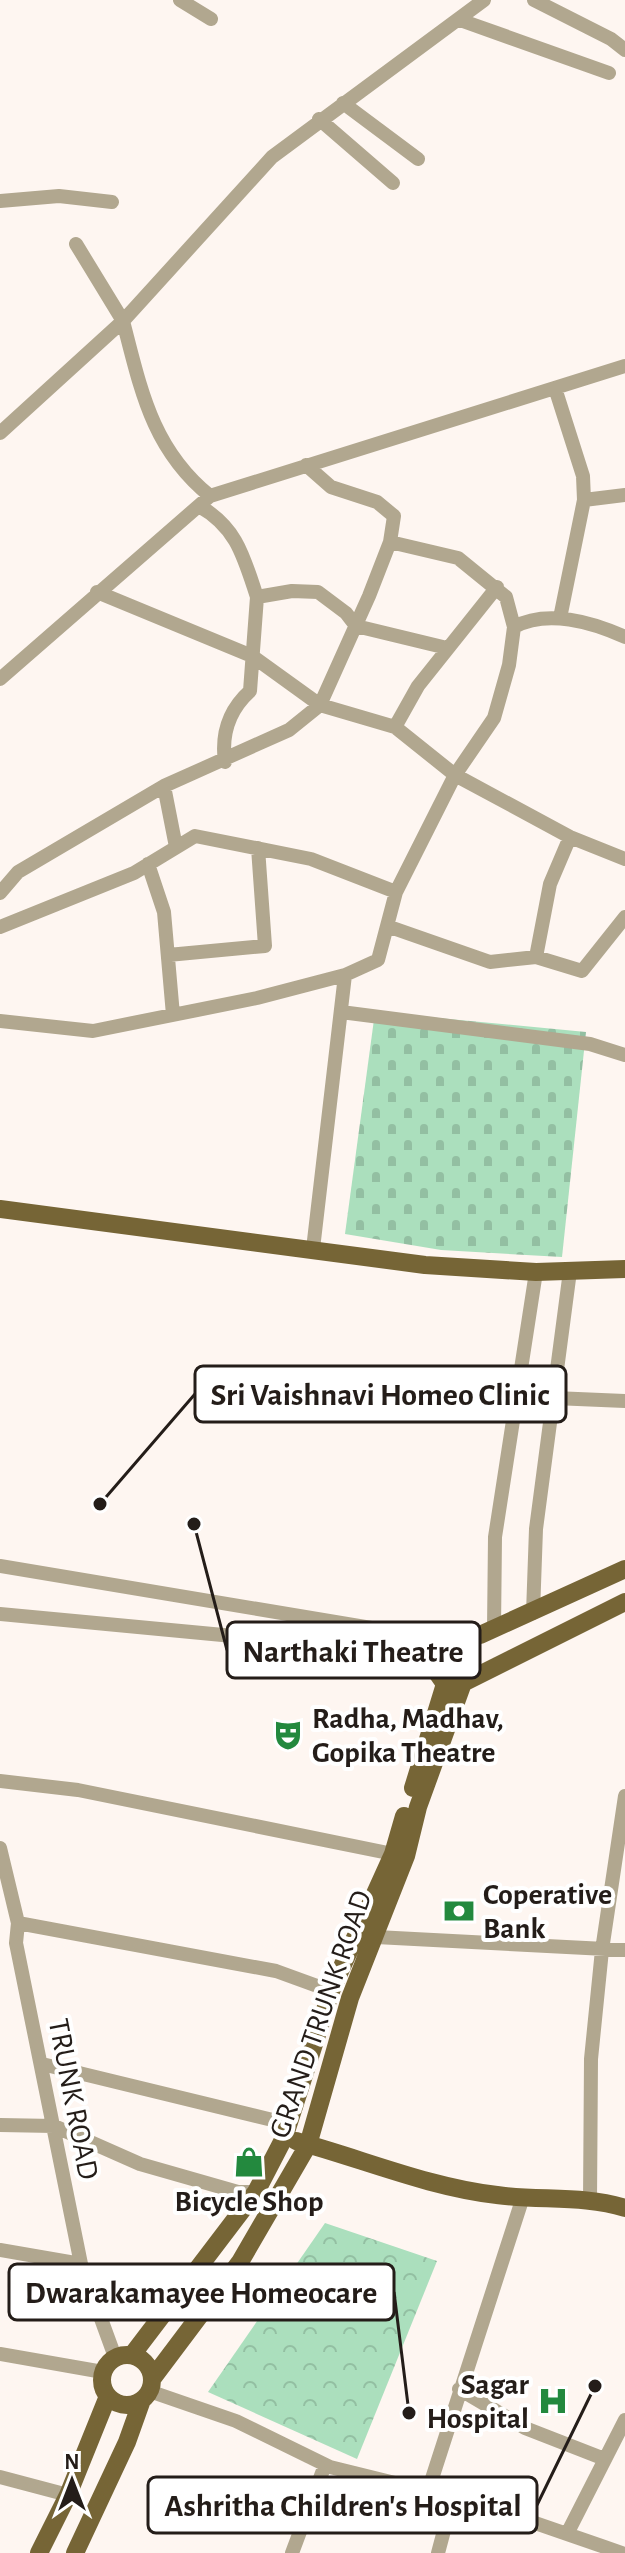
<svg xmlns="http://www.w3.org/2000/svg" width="625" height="2553" font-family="'Alegreya Sans',sans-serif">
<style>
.cemetery{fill:url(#cemetery-stones)}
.park{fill:url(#park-crowns)}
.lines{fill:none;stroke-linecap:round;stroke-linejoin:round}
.minor{stroke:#b1a78f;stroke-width:14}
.major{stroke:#766536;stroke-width:18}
.labels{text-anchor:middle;stroke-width:8;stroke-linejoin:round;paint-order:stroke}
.poi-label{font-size:30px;font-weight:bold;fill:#241d19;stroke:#fff;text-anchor:start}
.street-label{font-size:30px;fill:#241d19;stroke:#fff}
.leader{fill:none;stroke:#241d19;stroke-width:3}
.callout-dot{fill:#241d19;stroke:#fff;stroke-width:3}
.callout{fill:#fff;stroke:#241d19;stroke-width:3}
.callout-label{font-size:32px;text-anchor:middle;font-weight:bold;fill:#241d19}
</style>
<defs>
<pattern id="cemetery-stones" width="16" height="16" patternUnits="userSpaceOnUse" patternTransform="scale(2)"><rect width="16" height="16" fill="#abdfbd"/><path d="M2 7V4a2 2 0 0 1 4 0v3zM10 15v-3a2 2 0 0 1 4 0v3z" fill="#93bfa2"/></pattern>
<pattern id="park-crowns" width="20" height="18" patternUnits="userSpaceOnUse" patternTransform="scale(2)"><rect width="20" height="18" fill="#abdfbd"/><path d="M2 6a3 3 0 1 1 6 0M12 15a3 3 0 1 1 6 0" fill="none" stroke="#93bfa2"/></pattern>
</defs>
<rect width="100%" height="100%" fill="#fef6f1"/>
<path class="cemetery" d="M375,1012L586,1032L562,1257L441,1250L345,1234Z"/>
<path class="park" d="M325,2223L437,2261L357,2459L208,2392Z"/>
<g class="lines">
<path class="minor" d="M180,0L211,19
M534,0L611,39L625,50
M460,20L609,73
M343,103L418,159
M319,119L393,183
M0,201L59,196L112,202
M76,244L123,321L272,157L484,0
M555,388L583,476L584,500L560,618
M0,433L123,321C141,390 152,449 210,496
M584,500L625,495
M199,506C237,527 244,558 257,597L292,591L318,592L346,613L356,626L447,648
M97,592L252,656L320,705L395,727L455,775L570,837L625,859
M514,627C547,609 592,622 625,637
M0,679L210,496L625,366
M395,727L418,686L497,587
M225,762C221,733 229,710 250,691L257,597
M164,786L176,847
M148,864L164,912L173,1015
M0,893L18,872L164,786L289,730L320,705L369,596L390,542L394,516L377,502L331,487L306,465
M387,926L490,962L536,957L582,971L625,917
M0,927L134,873L195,836L311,859L396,892
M168,955L265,946L258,848
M536,957L550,884L570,837
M341,1012L590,1044L625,1055
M0,1021L93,1031L257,998L345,975
M313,1249L345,975L378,960L396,892L455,775L494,718L509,665L514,627L506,597L458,558L390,542
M554,1398L625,1401
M0,1566L431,1638
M533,1613L536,1529L570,1271
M0,1614L424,1654
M494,1629L495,1537L536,1272
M0,1781L78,1790L393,1854
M0,1848L18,1923L16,1943L81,2264L115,2357
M18,1923L276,1971L331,1991
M376,1937L625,1950
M42,2064L289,2124
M0,2125L54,2126L140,2164L238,2192H256
M590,2201L591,2059L602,1950L625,1796
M0,2250L81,2264
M0,2354L103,2372
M459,2389L525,2428L602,2458
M149,2391L236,2421L330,2467L480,2504L622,2553
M0,2477L68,2495
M428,2491L523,2197
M568,2532L625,2420
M292,2553L325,2465
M438,2553L453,2497"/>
<path class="major" d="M0,1209L425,1265L536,1272L625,1269
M625,1569L480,1635L452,1630L431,1638L424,1654L445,1684L463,1683L625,1602
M413,1788L445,1684
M296,2141C363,2159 428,2187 497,2195C540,2201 584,2195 625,2208
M102 2380a25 25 0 1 1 50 0a25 25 0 1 1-50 0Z
M132,2355L256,2192L284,2138L331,1991L393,1854L404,1816
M152,2379L240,2262L308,2145L350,1998L406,1856L418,1807L463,1683
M39,2553L68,2495L108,2396
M75,2553L127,2442L142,2400"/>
</g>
<defs>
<g id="theatre-bare" transform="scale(2.4)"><path d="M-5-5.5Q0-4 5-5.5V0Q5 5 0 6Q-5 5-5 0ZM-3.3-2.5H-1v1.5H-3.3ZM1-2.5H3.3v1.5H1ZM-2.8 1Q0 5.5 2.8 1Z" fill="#23893e" stroke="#fff" stroke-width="2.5" paint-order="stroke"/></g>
<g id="bank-bare" transform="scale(2.4)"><path d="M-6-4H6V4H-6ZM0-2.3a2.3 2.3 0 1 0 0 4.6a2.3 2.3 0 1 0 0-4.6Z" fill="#23893e" stroke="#fff" stroke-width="2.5" paint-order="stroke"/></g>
<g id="shop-bare" transform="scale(2.4)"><path d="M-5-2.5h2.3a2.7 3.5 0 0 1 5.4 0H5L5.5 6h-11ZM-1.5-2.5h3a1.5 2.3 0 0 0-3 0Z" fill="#23893e" stroke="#fff" stroke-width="2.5" paint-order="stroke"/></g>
<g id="hospital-bare" transform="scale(2.4)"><path d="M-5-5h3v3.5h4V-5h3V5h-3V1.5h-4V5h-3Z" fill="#23893e" stroke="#fff" stroke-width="2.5" paint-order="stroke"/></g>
</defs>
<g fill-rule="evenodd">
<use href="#theatre-bare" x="288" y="1735"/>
<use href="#bank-bare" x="459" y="1911"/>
<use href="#shop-bare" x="249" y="2162"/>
<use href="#hospital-bare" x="553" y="2401"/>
</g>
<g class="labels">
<g class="poi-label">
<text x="312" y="1728">Radha, Madhav,<tspan x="312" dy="34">Gopika Theatre</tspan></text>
<text x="483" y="1904">Coperative<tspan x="483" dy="34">Bank</tspan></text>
<text x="249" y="2211" text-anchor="middle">Bicycle Shop</text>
<text x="529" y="2394" text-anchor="end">Sagar<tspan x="529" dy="34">Hospital</tspan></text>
</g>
<g class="street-label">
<text transform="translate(320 2014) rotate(-71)" y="10">GRAND TRUNK ROAD</text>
<text transform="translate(74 2099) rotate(79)" y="10">TRUNK ROAD</text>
</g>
</g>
<path class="leader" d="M100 1504L195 1394M194 1524L227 1650M409 2413L394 2292M595 2386L537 2505"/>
<g class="callout-dot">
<circle cx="100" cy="1504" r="8"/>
<circle cx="194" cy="1524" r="8"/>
<circle cx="409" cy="2413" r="8"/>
<circle cx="595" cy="2386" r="8"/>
</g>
<g class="callout">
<rect x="195" y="1366" width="371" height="56" rx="8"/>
<rect x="227" y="1622" width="253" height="56" rx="8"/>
<rect x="9" y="2264" width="385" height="56" rx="8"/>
<rect x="148" y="2477" width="389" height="56" rx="8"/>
</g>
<g class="callout-label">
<text x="380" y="1405">Sri Vaishnavi Homeo Clinic</text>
<text x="353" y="1662">Narthaki Theatre</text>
<text x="201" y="2303">Dwarakamayee Homeocare</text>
<text x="343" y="2516">Ashritha Children's Hospital</text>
</g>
<g transform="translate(72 2481)" stroke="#ffffff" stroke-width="6" paint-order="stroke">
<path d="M0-6L14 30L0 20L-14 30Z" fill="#241d19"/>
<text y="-12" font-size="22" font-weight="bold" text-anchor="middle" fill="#241d19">N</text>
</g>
</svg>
